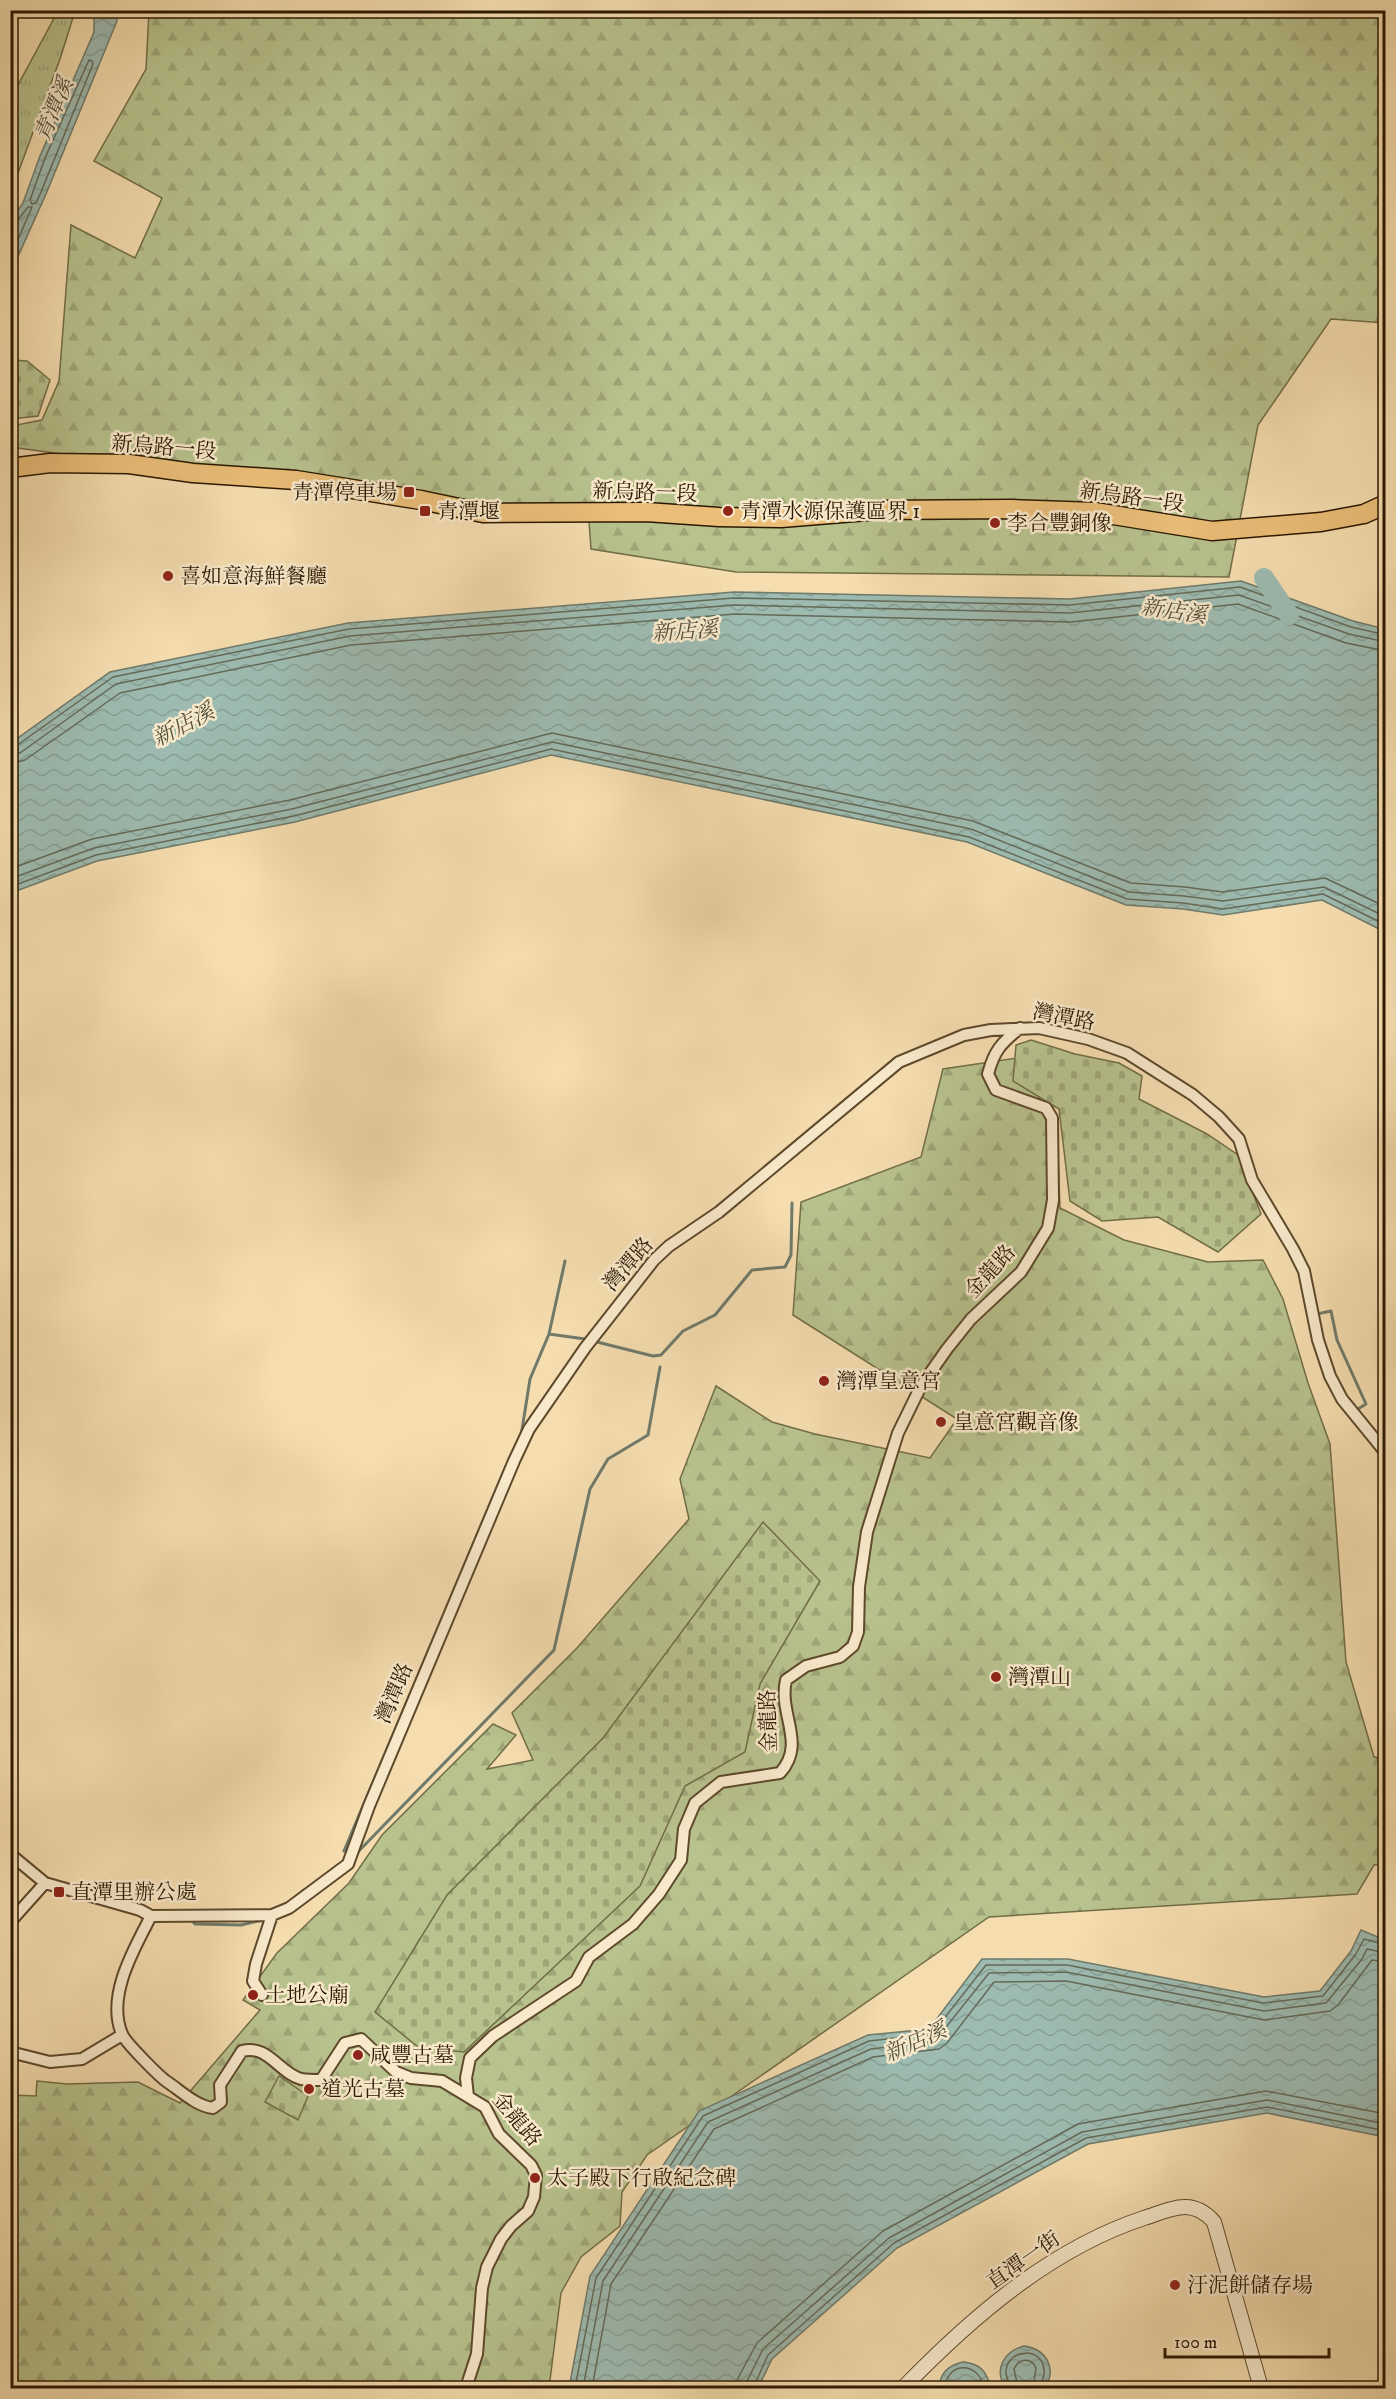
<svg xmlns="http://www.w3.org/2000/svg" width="1396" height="2399" font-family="'IM FELL DW Pica','Noto Serif TC',serif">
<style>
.forest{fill:url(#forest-firs);stroke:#726d46;stroke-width:1.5}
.cemetery{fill:url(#cemetery-stones);stroke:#726d46;stroke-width:1.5}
.park{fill:url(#park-tufts);stroke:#726d46;stroke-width:1.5}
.water{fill:url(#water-waves);stroke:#6f7a6a;stroke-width:1.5}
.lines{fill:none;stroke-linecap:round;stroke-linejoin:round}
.shore{stroke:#646a58;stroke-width:1.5}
.stream{stroke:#6f7a6a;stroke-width:3}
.river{stroke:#9dbbb1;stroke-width:20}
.minor-casing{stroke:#5e492c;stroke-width:14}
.tertiary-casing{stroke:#5e492c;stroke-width:16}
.primary-casing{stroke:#2b1800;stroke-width:21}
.minor{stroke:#f8e9cb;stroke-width:10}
.tertiary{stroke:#f8e9cb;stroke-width:14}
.primary{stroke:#eabe78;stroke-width:18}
.poi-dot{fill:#8f2418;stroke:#f8e9cb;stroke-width:2}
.labels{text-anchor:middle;stroke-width:5;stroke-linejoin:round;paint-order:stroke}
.street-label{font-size:21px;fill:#2b1800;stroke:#f8e9cb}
.poi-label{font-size:21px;fill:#2b1800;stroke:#f8e9cb;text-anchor:start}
.water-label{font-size:22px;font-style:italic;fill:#53513e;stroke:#f8e9cb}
</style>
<defs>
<pattern id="forest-firs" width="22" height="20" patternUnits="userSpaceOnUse" patternTransform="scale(1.5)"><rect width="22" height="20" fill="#b8c28d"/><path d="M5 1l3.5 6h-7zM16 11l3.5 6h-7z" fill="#9ea678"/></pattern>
<pattern id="cemetery-stones" width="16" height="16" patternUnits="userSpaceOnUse" patternTransform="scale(1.5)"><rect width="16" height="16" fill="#b8c28d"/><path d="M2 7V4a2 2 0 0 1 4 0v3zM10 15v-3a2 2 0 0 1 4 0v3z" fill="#9ea678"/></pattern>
<pattern id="park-tufts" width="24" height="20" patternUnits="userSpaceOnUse" patternTransform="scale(1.5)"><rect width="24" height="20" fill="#b8c28d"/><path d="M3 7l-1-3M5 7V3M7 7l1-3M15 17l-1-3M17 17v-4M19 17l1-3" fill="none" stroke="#9ea678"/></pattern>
<pattern id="water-waves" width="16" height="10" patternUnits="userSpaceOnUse" patternTransform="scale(1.5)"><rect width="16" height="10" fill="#9dbbb1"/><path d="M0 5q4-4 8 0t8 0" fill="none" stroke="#87a096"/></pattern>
</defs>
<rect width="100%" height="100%" fill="#f5ddaf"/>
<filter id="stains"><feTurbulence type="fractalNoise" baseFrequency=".00333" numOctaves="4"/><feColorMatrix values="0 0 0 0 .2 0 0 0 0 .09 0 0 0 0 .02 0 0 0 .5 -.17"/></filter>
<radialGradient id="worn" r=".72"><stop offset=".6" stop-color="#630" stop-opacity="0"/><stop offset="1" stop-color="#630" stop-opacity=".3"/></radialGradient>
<path class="forest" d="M149,11H1385V323L1331,319L1258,425L1229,577L736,572L591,549L588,507L471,511L11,447V426L42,420L59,381L71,225L135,258L162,198L94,161L146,69Z
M1017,1058L1057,1130L1060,1208L1124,1240L1208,1262L1263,1260L1283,1299L1308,1383L1330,1444L1346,1662L1374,1757L1385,1759V1864L1374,1865L1357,1894L989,1917L647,2155L622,2192L620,2226L581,2257L561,2293L549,2388H11L10,2095L36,2096L37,2081L67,2084L138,2082L180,2103L260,2010L243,2000L277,1953L349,1883L382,1835L493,1724L516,1735L487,1769L533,1760L512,1713L577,1648L689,1519L680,1479L716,1386L772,1422L815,1434L930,1458L957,1419L793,1315L801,1202L921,1157L943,1069Z"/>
<path class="cemetery" d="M11,360L27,361L50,380L38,416L11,419Z
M1031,1040L1075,1054L1119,1063L1142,1076L1139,1099L1207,1134L1238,1155L1261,1214L1218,1252L1158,1217L1102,1221L1070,1201L1059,1109L1013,1081L1016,1045Z
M763,1522L820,1581L760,1684L745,1752L685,1786L640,1886L464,2052L418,2047L375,2012L447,1895L603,1738Z
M279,2076L308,2096L298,2120L265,2102Z"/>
<path class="park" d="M58,11H75L60,59L11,192V98Z"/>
<path class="water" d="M94,11H115L117,21L46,194L11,272V221L23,203L40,156L94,32Z
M1241,581L1353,621L1385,629V932L1322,900L1223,915L1183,909L1126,905L967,842L551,755L295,822L97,861L11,893V743L110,672L348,623L734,592L1070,599Z
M1361,1930L1385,1940V2137L1267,2113L1088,2144L897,2248L772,2359L758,2388H569L590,2276L699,2111L868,2035L929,2029L982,1959H1068L1264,1997L1320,1991L1351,1951Z
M1024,2346C1047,2349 1057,2369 1045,2388H1006C993,2370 1004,2351 1024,2346Z
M963,2362C979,2363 988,2372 990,2388H939C940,2373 948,2365 963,2362Z"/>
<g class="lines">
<path class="shore" d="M89,60L92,61L93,64L41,192L36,203L32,204L30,200L45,158Z
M10,223L17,221L28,207H32L10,258
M10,748L16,746L113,677L349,629L734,598L1070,605L1240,587L1351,627L1386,635
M10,755L20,753L116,684L350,636L734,605L1070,613L1239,595L1349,634L1386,642
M10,764L25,760L120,693L351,645L735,614L1071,622L1238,604L1346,643L1386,651
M10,869L92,839L290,800L552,733L973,821L1131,883L1185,887L1223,892L1325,878L1386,907
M10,879L94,848L292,809L552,742L971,829L1129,892L1184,896L1223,901L1324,887L1386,917
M10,887L96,855L294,816L551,749L969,837L1127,899L1183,903L1223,909L1323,894L1386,925
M575,2388L596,2278L703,2116L869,2041L932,2034L986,1965H1067L1263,2003L1323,1996L1356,1954L1364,1939L1386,1945
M583,2388L603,2281L708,2122L871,2049L935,2041L989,1973L1066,1972L1264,2011L1326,2003L1362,1959L1367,1949L1386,1953
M592,2388L611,2284L714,2129L873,2057L939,2049L947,2043L994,1982L1066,1981L1264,2020L1330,2011L1338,2005L1372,1960L1386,1962
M736,2388L738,2378L757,2343L883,2231L1078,2124L1266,2091L1386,2114
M746,2388L747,2381L763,2349L889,2238L1082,2132L1267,2100L1386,2124
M753,2388L768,2355L894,2243L1086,2138L1267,2107L1386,2131
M945,2388C947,2361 979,2361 984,2388
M1010,2388C1010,2382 1005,2377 1006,2370C1009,2348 1043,2347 1044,2370C1045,2377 1041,2382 1040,2388
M1018,2388L1014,2369C1019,2358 1031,2357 1036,2368L1033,2388"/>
<path class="stream" d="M1317,1314L1331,1311L1337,1340L1366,1404L1358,1409
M549,1334L585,1339L653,1356L661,1355L683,1331L715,1315L752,1270L785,1267L791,1255L792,1203
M521,1436L530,1379L549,1334L565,1261
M344,1851L506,1466
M354,1856L554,1650L590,1489L608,1459L648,1435L660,1367
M296,1897L304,1890
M191,1919L195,1924L241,1925L267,1919"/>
<path class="river" d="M1264,578L1289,615"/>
<g class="minor-casing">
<path id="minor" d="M10,1854L45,1883L140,1910L151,1916L272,1915L289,1908L348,1864L369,1806L514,1461L529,1429L585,1348L654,1260L669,1246L719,1212L899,1062L964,1035L991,1030L1039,1028L1088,1039L1127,1053L1193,1095L1219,1117L1239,1139L1252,1180L1293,1249L1304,1271L1318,1340L1330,1376L1342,1399L1386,1453
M151,1916C134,1949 106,1996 122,2034C125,2042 158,2075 166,2081C181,2091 196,2106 213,2108L221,2102L220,2085L242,2051C268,2044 279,2073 301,2079C307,2080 315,2080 321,2080L345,2043L361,2039L396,2072L411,2078L442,2081L485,2107L499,2134L531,2165L536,2175L534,2197L528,2211L511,2226L501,2239L487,2267L482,2288L477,2354L466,2388
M11,1921L45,1883
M262,1995L253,1981L256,1964L272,1915
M10,2052L50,2062L82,2059L122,2035
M468,2096L466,2078L470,2058L493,2036L576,1981L589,1957L633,1924L659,1894L681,1860L684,1829L695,1803L721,1782L780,1773C807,1743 778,1715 786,1680L806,1666L840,1657L853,1646L858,1632L859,1587L867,1532L898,1433L921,1386L947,1349L971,1319L1021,1272L1048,1228L1053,1200L1052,1118L1046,1108L996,1090L988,1074C994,1051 1001,1043 1020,1028"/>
</g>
<g class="tertiary-casing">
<path id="tertiary" d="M903,2388C971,2318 1050,2249 1144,2218C1172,2209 1192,2197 1214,2222L1261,2388"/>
</g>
<g class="primary-casing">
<path id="primary" d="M10,468L50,463L129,464L193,473L296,480L421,500L483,513L646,512L719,517L781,518L880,510L1011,509L1095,512L1212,531L1321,522L1364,514L1386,504"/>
</g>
<use href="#minor" class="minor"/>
<use href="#tertiary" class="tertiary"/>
<use href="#primary" class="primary"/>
</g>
<g class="poi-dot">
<rect x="403" y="486" width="12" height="12" rx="3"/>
<rect x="419" y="505" width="12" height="12" rx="3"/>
<circle cx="728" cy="511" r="6"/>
<circle cx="995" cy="523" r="6"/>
<circle cx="168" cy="576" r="6"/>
<circle cx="824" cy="1381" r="6"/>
<circle cx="941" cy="1422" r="6"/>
<circle cx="996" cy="1677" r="6"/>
<rect x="53" y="1886" width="12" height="12" rx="3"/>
<circle cx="253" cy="1995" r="6"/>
<circle cx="358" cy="2055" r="6"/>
<circle cx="309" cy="2089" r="6"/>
<circle cx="535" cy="2178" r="6"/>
<circle cx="1175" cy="2285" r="6"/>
</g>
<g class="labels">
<g class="street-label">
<text transform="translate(164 447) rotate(5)" y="7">新烏路一段</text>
<text transform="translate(645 492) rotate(2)" y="7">新烏路一段</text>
<text transform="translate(1132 497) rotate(8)" y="7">新烏路一段</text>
<text transform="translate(1064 1017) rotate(11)" y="7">灣潭路</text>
<text transform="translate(628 1264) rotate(-49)" y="7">灣潭路</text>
<text transform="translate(990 1271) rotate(-48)" y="7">金龍路</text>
<text transform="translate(394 1693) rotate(-67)" y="7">灣潭路</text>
<text transform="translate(768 1721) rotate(-92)" y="7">金龍路</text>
<text transform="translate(517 2119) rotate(50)" y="7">金龍路</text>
<text transform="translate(1023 2260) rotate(-35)" y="7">直潭一街</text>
</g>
<g class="poi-label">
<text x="397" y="499" text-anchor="end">青潭停車場</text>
<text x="437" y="518">青潭堰</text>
<text x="740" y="518">青潭水源保護區界 1</text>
<text x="1007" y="530">李合豐銅像</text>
<text x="180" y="583">喜如意海鮮餐廳</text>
<text x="836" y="1388">灣潭皇意宮</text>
<text x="953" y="1429">皇意宮觀音像</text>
<text x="1008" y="1684">灣潭山</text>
<text x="71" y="1899">直潭里辦公處</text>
<text x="265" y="2002">土地公廟</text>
<text x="370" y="2062">咸豐古墓</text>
<text x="321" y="2096">道光古墓</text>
<text x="547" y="2185">太子殿下行啟紀念碑</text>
<text x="1187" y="2292">汙泥餅儲存場</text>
</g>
<g class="water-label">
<text transform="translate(53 109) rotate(-67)" y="8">青潭溪</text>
<text transform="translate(1174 610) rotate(8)" y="8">新店溪</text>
<text transform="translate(685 630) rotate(-4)" y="8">新店溪</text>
<text transform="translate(183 724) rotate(-28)" y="8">新店溪</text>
<text transform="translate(915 2041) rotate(-24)" y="8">新店溪</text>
</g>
</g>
<rect width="1396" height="2399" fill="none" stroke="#f5ddaf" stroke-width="36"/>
<rect x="12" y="12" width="1372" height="2375" fill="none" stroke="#2b1800" stroke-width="3"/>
<rect x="18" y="18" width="1360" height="2363" fill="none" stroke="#2b1800" stroke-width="1.5"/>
<path d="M1165 2348v9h164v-9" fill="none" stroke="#2b1800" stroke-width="3"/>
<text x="1174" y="2348" font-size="18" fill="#2b1800" stroke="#f8e9cb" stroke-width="4.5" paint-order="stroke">100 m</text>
<rect width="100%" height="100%" filter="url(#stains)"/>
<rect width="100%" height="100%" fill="url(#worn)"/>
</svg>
